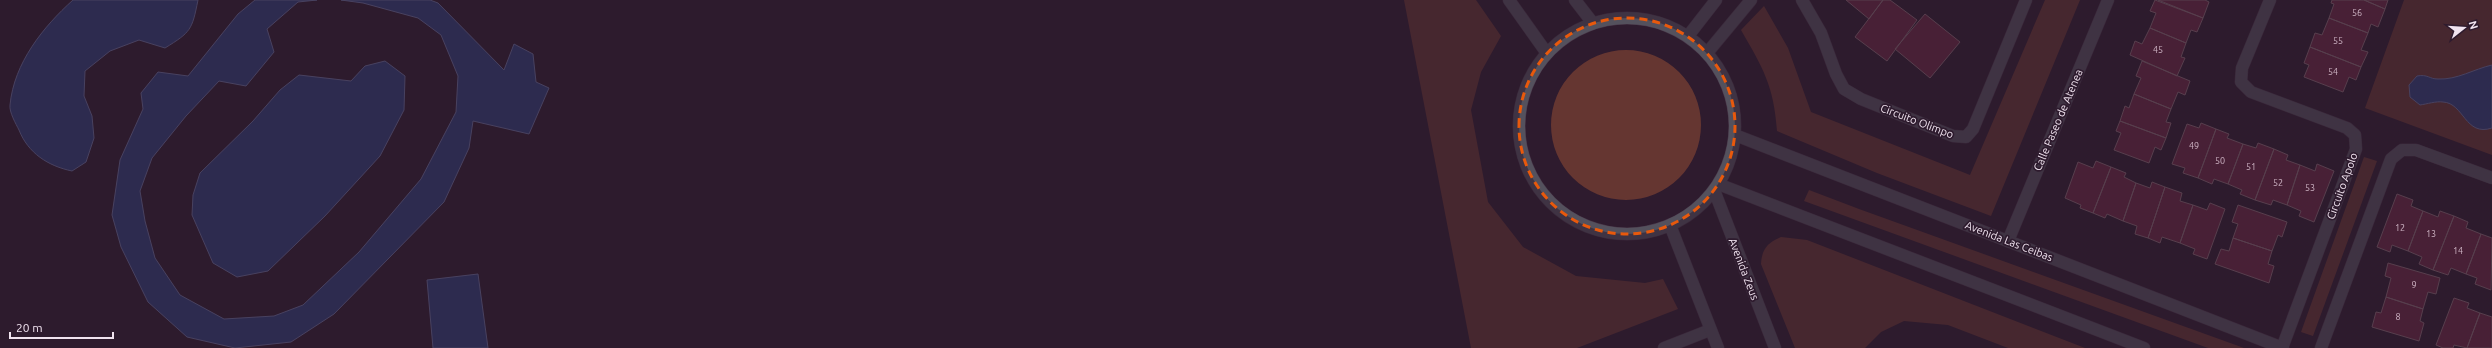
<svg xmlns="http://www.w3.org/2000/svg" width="2492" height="348" font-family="Ubuntu,sans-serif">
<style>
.green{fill:#653631}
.water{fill:#2e3e78;stroke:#68709c}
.building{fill:#692641;stroke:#896973}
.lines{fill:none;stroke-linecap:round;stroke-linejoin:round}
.minor-casing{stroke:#493749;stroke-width:13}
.tertiary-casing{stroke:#493749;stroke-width:13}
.minor{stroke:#54515d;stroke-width:12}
.tertiary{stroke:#54515d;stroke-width:12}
.marked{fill:none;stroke:#e8590c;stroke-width:3;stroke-dasharray:8 5;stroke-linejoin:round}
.labels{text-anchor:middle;stroke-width:3.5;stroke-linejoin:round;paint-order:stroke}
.number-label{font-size:9px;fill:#ceb4c4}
.street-label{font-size:11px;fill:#f0e3ef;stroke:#2e1b2e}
</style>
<rect width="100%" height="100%" fill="#2e1b2e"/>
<path class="green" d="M1404,0H1476L1501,36L1481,72L1471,110L1488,202L1523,247L1576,276L1645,283L1663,279L1678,309L1577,348H1471Z
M2045,0H2080L1991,216L1877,173L1777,131C1774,86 1763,68 1741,30L1764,6L1788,48L1811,112L1970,175Z
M2404,0H2492V155L2365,108Z
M1551 125a75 75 0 1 1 150 0a75 75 0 1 1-150 0Z
M2364,157L2377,161L2313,336L2301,332Z
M1809,190L1859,209L2244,348H2208L1804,201Z
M1781,237L1807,240L2085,348H2008L1948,325L1904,321L1881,332L1865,348H1795L1761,264C1762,249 1767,243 1781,237Z"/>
<path class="water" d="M73,0H198C192,30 191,32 165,48L139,40L110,51L85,71L84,96L92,116L94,138L86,162L72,171C48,166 28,153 19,130C16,124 9,112 10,105C14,63 43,27 73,0Z
M255,0H317L298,2L267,29L274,52L246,86L219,81L186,116L152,158L140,191L145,221L155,258L180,295L224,319L274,316L303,305L359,252L421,179L456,112L458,76L441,35L418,18L363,3L341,0H430L438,3L504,70L514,44L533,54L536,82L549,88L529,134L473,121L469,148L444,202L334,314L291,342L235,348L187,337L148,302L121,247L112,215L120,160L143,109L141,93L158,72L188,76L238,14Z
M385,61L405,76L404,110L380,156L325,216L268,271L237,277L213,263L192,215L193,195L200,173L253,121L280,90L299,75L351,81L365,66Z
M2492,65V128C2465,137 2464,103 2443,102C2436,101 2427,104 2420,105L2410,97L2409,85L2417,76C2428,74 2429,79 2438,79C2457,80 2474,69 2492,65Z
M478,274L488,348H433L427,280Z"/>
<path class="building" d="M1846,0H1883L1869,19Z
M1883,0H1890L1917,20L1887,61L1855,37Z
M2155,0L2203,18L2197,32L2191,30L2186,43L2150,28L2156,13L2150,11Z
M2158,0H2205L2209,2L2203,18Z
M2332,0H2364L2385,9L2378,27L2371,24L2368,33L2329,18L2334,4L2331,3Z
M2364,0H2388L2385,9Z
M1925,14L1960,42L1930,78L1895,49Z
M2329,18L2368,33L2361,50L2368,52L2361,67L2310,47L2315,33L2322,35Z
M2150,28L2186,43L2181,57L2185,58L2177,76L2130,55L2135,41L2142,44Z
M2310,47L2361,67L2356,80L2349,77L2343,92L2304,77L2309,65L2304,63Z
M2142,61L2190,81L2185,95L2178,92L2171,109L2134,94L2141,78L2136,76Z
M2134,94L2171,109L2166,122L2171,123L2166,138L2120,121L2125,106L2129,108Z
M2120,121L2166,138L2161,150L2155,147L2149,163L2114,150L2121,133L2116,131Z
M2201,123L2216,129L2198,178L2183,173L2185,168L2172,164L2187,124L2199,128Z
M2216,129L2229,134L2227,138L2243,144L2228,184L2214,179L2212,184L2198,178Z
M2258,143L2274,149L2255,200L2240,194L2242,190L2228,184L2243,144L2256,148Z
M2274,149L2288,155L2286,160L2300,165L2287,205L2273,200L2271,205L2255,200Z
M2096,161L2111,167L2093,213L2080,208L2081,205L2065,198L2078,162L2093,168Z
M2317,164L2334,171L2314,222L2299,216L2301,211L2287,205L2300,165L2315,171Z
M2111,167L2126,173L2124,177L2136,183L2123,221L2107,214L2105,218L2093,213Z
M2152,182L2165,187L2148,238L2135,234L2137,226L2123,221L2136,183L2150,188Z
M2165,187L2182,193L2180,201L2193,205L2180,243L2162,237L2160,243L2148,238Z
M2397,194L2413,200L2411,206L2423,211L2408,251L2392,245L2390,252L2377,247Z
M2210,203L2225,209L2207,259L2193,254L2195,249L2180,243L2193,205L2207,210Z
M2238,205L2287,222L2282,237L2278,235L2272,251L2233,238L2238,224L2232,222Z
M2423,211L2438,217L2440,211L2454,216L2433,270L2419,264L2422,257L2408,251Z
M2454,216L2468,222L2466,228L2481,234L2466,274L2451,268L2448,275L2433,270Z
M2481,234L2492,238L2491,290L2475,284L2477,278L2466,274Z
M2233,238L2272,251L2268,264L2274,266L2269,283L2215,264L2221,249L2229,251Z
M2388,263L2440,278L2436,294L2428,292L2423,309L2386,297L2391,278L2385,276Z
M2386,297L2423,309L2420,321L2424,323L2419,341L2372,327L2376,312L2381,313Z
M2454,298L2469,303L2467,308L2480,313L2467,348L2454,345L2453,348H2443L2436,345Z
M2480,313L2492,317V348H2467Z"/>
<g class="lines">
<g class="minor-casing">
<path id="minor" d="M1802,0L1821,33L1836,74L1844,89L1861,99L1953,136L1966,137L1973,129L2026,0
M2270,0L2242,68L2241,82L2251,92L2347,128L2355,135L2356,149L2282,348
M1688,36L1716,0
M1707,53L1751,0
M2008,241L2108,0
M1664,348L1710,330
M2321,348L2391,159L2402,150H2416L2492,178"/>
</g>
<g class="tertiary-casing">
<path id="tertiary" d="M1509,0L1546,52
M1575,0L1592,22
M1519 126a108 108 0 1 1 216 0a108 108 0 1 1-216 0Z
M1735,135L2283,348
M1718,184L2144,348
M1714,190L1775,348
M1670,225L1718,348"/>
</g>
<use href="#minor" class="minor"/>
<use href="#tertiary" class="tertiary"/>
</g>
<path d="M0 0H2492V348H0ZM1519 126a108 108 0 1 1 216 0a108 108 0 1 1-216 0Z" fill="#2e1b2e" fill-opacity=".55" fill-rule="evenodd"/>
<path class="marked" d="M1519 126a108 108 0 1 1 216 0a108 108 0 1 1-216 0Z"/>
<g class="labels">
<g class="number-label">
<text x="2357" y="16">56</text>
<text x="2338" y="44">55</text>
<text x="2158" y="53">45</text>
<text x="2333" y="75">54</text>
<text x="2194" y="149">49</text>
<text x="2220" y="164">50</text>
<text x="2251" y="170">51</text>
<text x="2278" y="186">52</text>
<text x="2310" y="191">53</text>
<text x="2400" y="231">12</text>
<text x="2431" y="237">13</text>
<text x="2458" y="254">14</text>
<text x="2414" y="288">9</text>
<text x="2398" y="320">8</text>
</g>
<g class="street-label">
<text transform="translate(2058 120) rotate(-67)" y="4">Calle Paseo de Atenea</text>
<text transform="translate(1917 121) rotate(21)" y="4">Circuito Olimpo</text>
<text transform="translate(2342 186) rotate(-70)" y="4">Circuito Apolo</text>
<text transform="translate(2009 241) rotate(21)" y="4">Avenida Las Ceibas</text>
<text transform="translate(1744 269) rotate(69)" y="4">Avenida Zeus</text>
</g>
</g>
<g transform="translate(2464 28) rotate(73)" stroke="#2e1b2e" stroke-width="3" paint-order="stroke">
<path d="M0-3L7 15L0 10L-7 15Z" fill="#f0e3ef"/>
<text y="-6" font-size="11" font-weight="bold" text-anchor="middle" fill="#f0e3ef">N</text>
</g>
<path d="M10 332v6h103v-6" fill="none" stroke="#f0e3ef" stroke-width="2"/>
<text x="16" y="332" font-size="12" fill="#f0e3ef" stroke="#2e1b2e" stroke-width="3" paint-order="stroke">20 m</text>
</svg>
